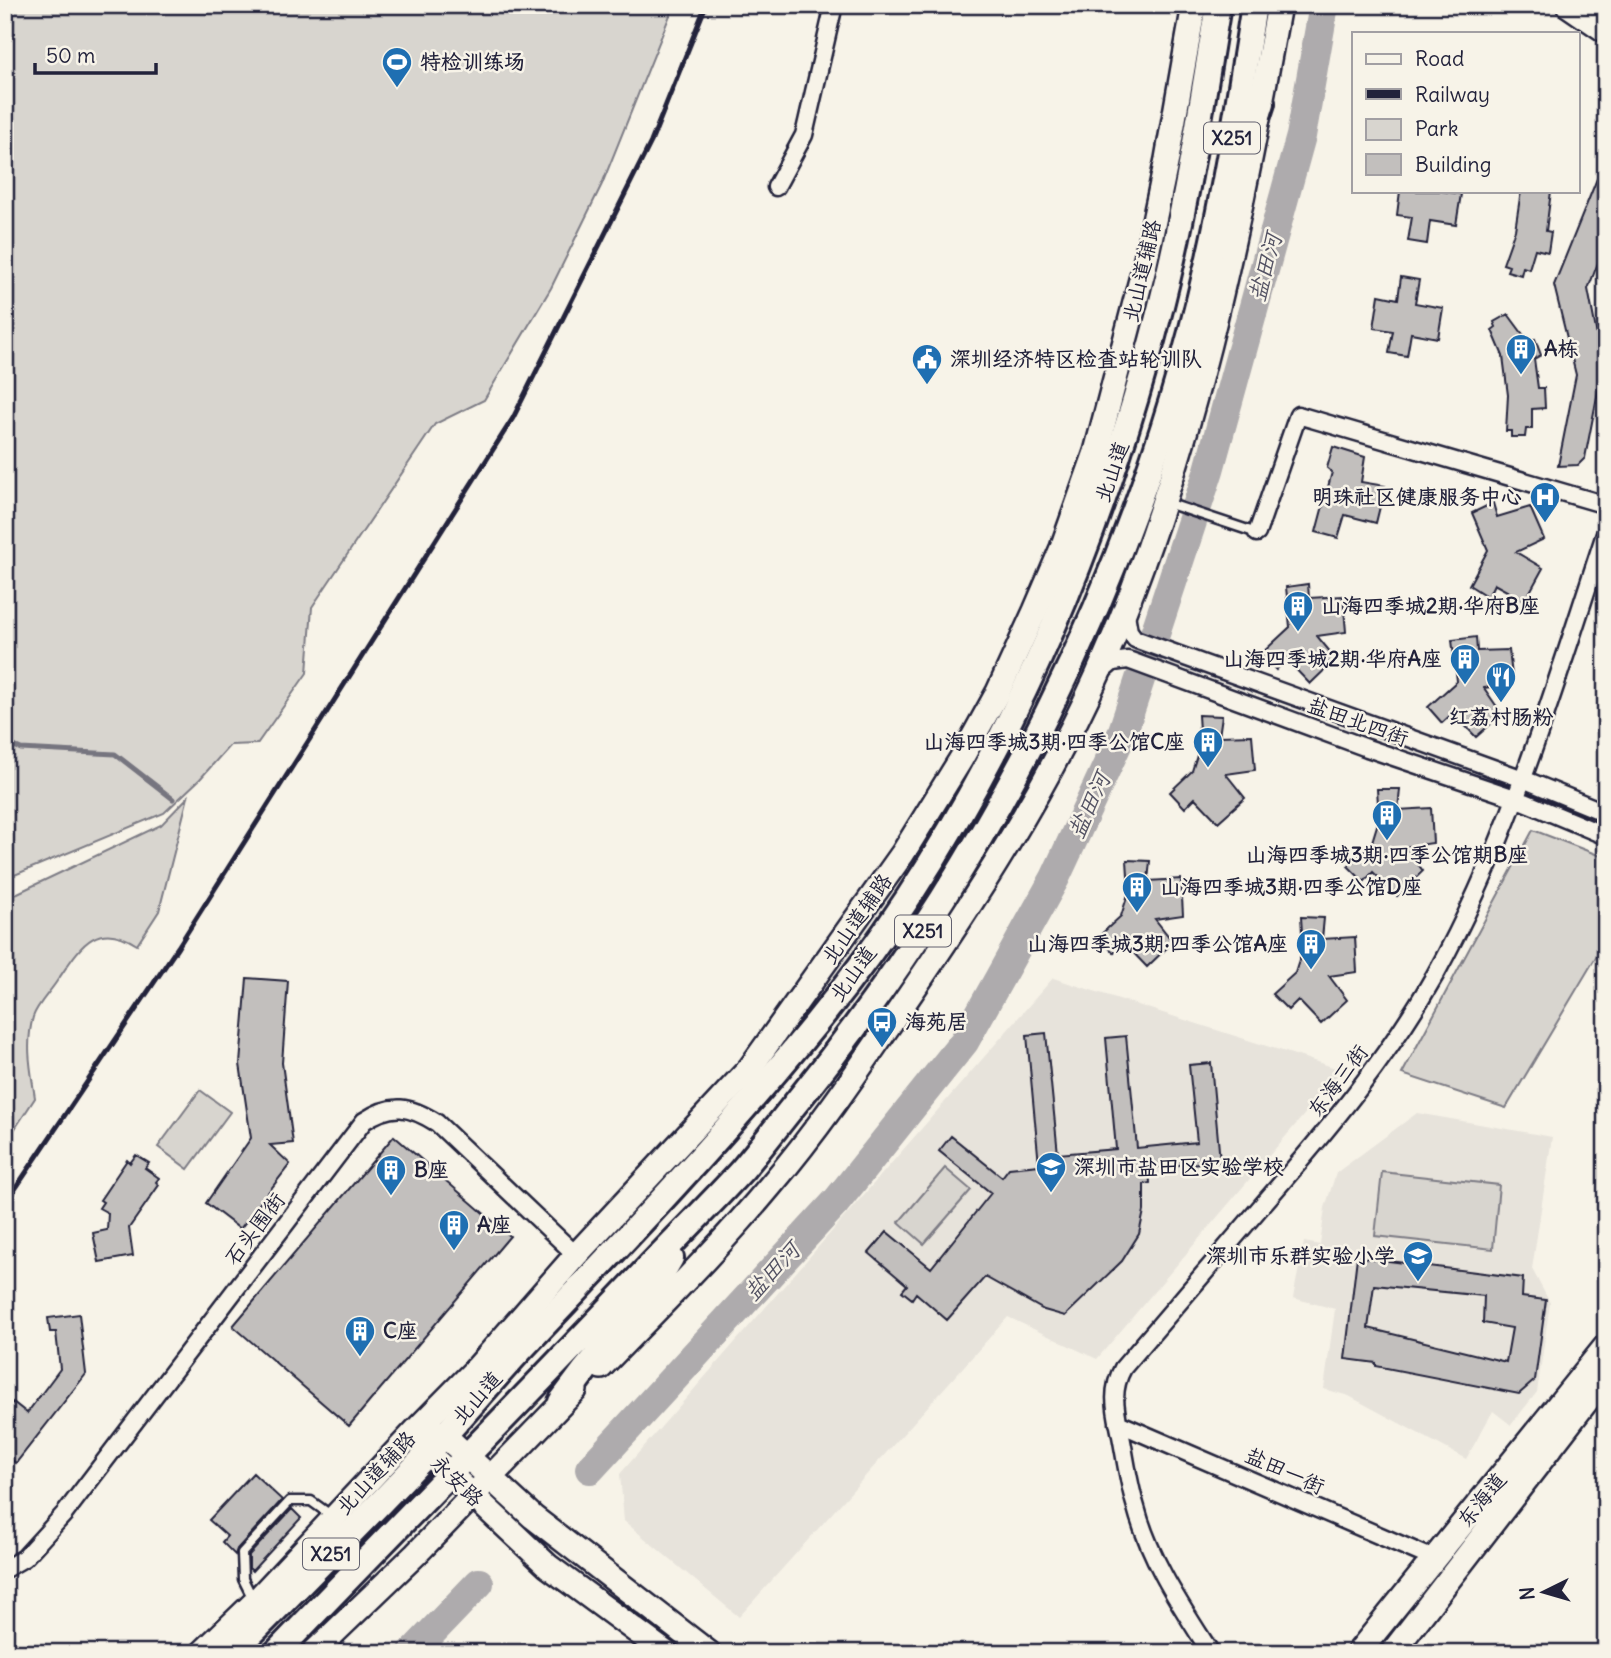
<svg xmlns="http://www.w3.org/2000/svg" width="1611" height="1658" font-family="Delius,'LXGW WenKai TC',sans-serif">
<style>
.built{fill:#e7e3db}
.green{fill:#d8d5cf;stroke:#7d7c85;stroke-width:2}
.lines{fill:none;stroke-linecap:round;stroke-linejoin:round}
.stream{stroke:#76747f;stroke-width:5}
.river{stroke:#aeabad;stroke-width:30}
.building{fill:#c2bfbd;stroke:#22223b;stroke-width:2;fill-rule:evenodd}
.lane-casing{stroke:#22223b;stroke-width:13}
.street-casing{stroke:#22223b;stroke-width:21}
.secondary-casing{stroke:#22223b;stroke-width:28}
.primary-casing{stroke:#22223b;stroke-width:30}
.lane{stroke:#f7f3e8;stroke-width:8}
.street{stroke:#f7f3e8;stroke-width:16}
.secondary{stroke:#f7f3e8;stroke-width:23}
.primary{stroke:#f7f3e8;stroke-width:24}
.rail{stroke:#22223b;stroke-width:5}
.labels{text-anchor:middle;stroke-width:5;stroke-linejoin:round;paint-order:stroke}
.shield{fill:#f7f3e8;stroke:#62616f;stroke-width:2}
.shield-label{font-size:19px;font-weight:bold;fill:#22223b}
.poi-label{font-size:21px;font-weight:bold;fill:#22223b;stroke:#f7f3e8;text-anchor:start}
.street-label{font-size:21px;fill:#22223b;stroke:#f7f3e8}
.water-label{font-size:23px;font-style:italic;fill:#535263;stroke:#f7f3e8}
</style>
<rect width="100%" height="100%" fill="#f7f3e8"/>
<filter id="ink" filterUnits="userSpaceOnUse"><feTurbulence type="fractalNoise" baseFrequency=".0143" numOctaves="2"/><feDisplacementMap in="SourceGraphic" scale="14" xChannelSelector="R" yChannelSelector="G"/><feConvolveMatrix kernelMatrix="1 2 1 2 8 2 1 2 1" color-interpolation-filters="sRGB"/></filter>
<g filter="url(#ink)">
<path class="built" d="M1053,978L1342,1070L1097,1359L1008,1317L739,1617L624,1521L620,1474Z
M1417,1113L1552,1137L1532,1269L1550,1303L1537,1392L1511,1425L1493,1411L1466,1459L1349,1396L1324,1389L1335,1309L1293,1298L1304,1242L1320,1245L1325,1208L1336,1173Z"/>
<path class="green" d="M5,5H674L602,184L551,288L484,400L435,424L312,607L307,673L257,744L230,745L200,779L164,813L5,879Z
M188,797L159,911L137,945C95,917 79,949 57,981C50,992 37,1005 33,1017C25,1045 31,1071 35,1098L5,1144V899L161,825Z
M1533,830L1606,858V940L1506,1108L1402,1074Z
M200,1090L230,1112L188,1169L158,1147Z
M945,1168L971,1190L924,1244L899,1222Z
M1382,1172L1499,1185L1493,1249L1375,1236Z"/>
<g class="lines">
<path class="stream" d="M5,742L21,749L115,754L173,799"/>
<path class="river" d="M590,1469L836,1202L964,1042L1055,878L1122,734L1209,470L1301,136L1324,5
M412,1653L479,1583"/>
</g>
<path class="building" d="M1605,159L1606,242L1588,289L1603,366L1585,458L1578,465L1558,466L1576,375L1554,285Z
M1400,191H1441L1461,194L1456,225L1430,221L1427,244L1408,241L1412,217L1397,215Z
M1521,191H1551L1546,231L1551,232L1548,252L1535,249L1529,269L1523,267L1521,275L1507,271L1509,266L1503,264L1515,230Z
M1401,277L1419,280L1415,303L1443,308L1438,338L1411,333L1407,356L1389,353L1393,331L1374,328L1379,295L1398,299Z
M1508,314L1528,341L1535,339L1541,355L1534,359L1538,388H1544L1545,408L1532,409V429H1526L1525,437H1511V431H1506L1508,395L1503,356L1492,330L1496,327L1494,322Z
M1333,447L1365,457L1361,482L1385,486L1376,523L1345,515L1338,538L1316,532L1332,472L1327,468Z
M1493,503L1497,517L1530,507L1544,539L1516,552L1543,568L1525,601L1494,584L1488,597L1469,585L1488,550L1472,513Z
M1308,584L1309,598L1343,596L1346,632L1317,636L1336,659L1310,684L1286,659L1276,670L1261,654L1290,627L1286,587Z
M1476,637L1477,651L1509,650L1513,684L1484,688L1502,714L1476,737L1453,713L1442,723L1428,707L1457,681L1452,640Z
M1198,715L1222,716L1219,736L1252,735L1255,770L1226,774L1245,798L1218,822L1195,798L1185,808L1170,792L1192,771L1200,746Z
M1377,789H1400L1398,810L1431,808L1433,843L1405,847L1423,871L1397,896L1373,872L1364,882L1348,866L1371,845L1379,819Z
M1127,860L1150,861L1148,881L1181,879L1183,915L1155,919L1173,942L1147,967L1124,943L1114,953L1098,937L1121,916L1129,891Z
M1301,917L1324,918L1322,939L1355,937L1357,972L1329,976L1347,1000L1321,1024L1298,1000L1288,1010L1272,994L1295,973L1303,948Z
M247,978L288,981L282,1063L293,1143L270,1145L290,1164L240,1229L206,1203L251,1138L240,1064Z
M1046,1033L1058,1154L1116,1149L1106,1038L1126,1036L1137,1148L1197,1142L1189,1065L1211,1063L1220,1161L1149,1168L1150,1183L1144,1184V1211L1139,1234L1122,1261L1065,1316L1044,1310L985,1277L947,1320L916,1293L912,1299L902,1291L907,1285L869,1253L887,1232L931,1268L991,1193L939,1151L951,1136L1002,1177L1009,1168L1039,1165L1027,1035Z
M394,1136L510,1236L349,1426L233,1326Z
M136,1155L149,1163L145,1168L159,1178L156,1182L159,1185L129,1228L133,1256L99,1262L93,1233L107,1230L108,1213L99,1208L103,1202L100,1200L127,1160L130,1163Z
M1357,1257L1523,1278L1522,1297L1546,1300L1535,1380L1519,1394L1376,1366V1363L1345,1359ZM1374,1285L1484,1296L1483,1323L1512,1328L1506,1362L1368,1328Z
M79,1314L86,1374L16,1463L5,1455V1432L13,1423L5,1417V1412L13,1402L27,1413L60,1369L56,1332H50L48,1318Z
M253,1473L282,1500L237,1549L235,1555L222,1542L227,1536L209,1520Z
M292,1509L301,1518L252,1571L249,1568V1555Z"/>
<g class="lines">
<g class="lane-casing">
<path id="lane" d="M1167,503L1257,533
M253,1599L243,1579L242,1553L290,1501H311L332,1516"/>
</g>
<g class="street-casing">
<path id="street" d="M776,187L804,135L834,5
M1257,533L1298,415L1606,505
M1125,608L1129,631L1135,639L1523,779L1606,813
M1100,673L1113,662L1128,660L1367,748L1515,798L1606,836
M1118,1423L1434,1559
M5,1569L24,1558L65,1513L364,1121C392,1102 410,1106 437,1123L576,1255
M1211,1653C1181,1606 1149,1559 1135,1504C1129,1484 1126,1462 1122,1441C1117,1414 1109,1393 1123,1368C1170,1313 1217,1258 1264,1203C1327,1131 1388,1058 1435,975C1512,836 1556,681 1606,531"/>
</g>
<g class="secondary-casing">
<path id="secondary" d="M1568,5L1606,31
M601,1367C658,1308 718,1249 771,1185C818,1130 859,1069 900,1009C973,903 1045,792 1098,674C1193,462 1238,232 1279,5
M429,1429L444,1435L533,1517L709,1653
M422,1436L428,1453L548,1566L666,1653
M202,1653L254,1603L420,1426L478,1367L576,1255L750,1068L903,853L961,759L998,692L1035,611L1062,548L1096,452L1144,268L1167,159L1194,5
M313,1653L416,1554L575,1390
M1358,1653L1606,1346
M1392,1653L1606,1376"/>
</g>
<g class="primary-casing">
<path id="primary" d="M1240,170L1262,103
M561,1402L585,1370L651,1292L671,1258
M232,1653C298,1587 363,1522 426,1455C460,1419 491,1381 525,1345C625,1240 725,1135 817,1022C912,906 990,771 1050,634C1100,519 1139,399 1168,277C1189,188 1203,96 1218,5
M276,1653C399,1525 524,1399 646,1270C678,1236 711,1204 742,1170C759,1150 775,1129 791,1109C991,864 1137,576 1207,267C1227,181 1240,93 1254,5"/>
</g>
<use href="#lane" class="lane"/>
<use href="#street" class="street"/>
<use href="#secondary" class="secondary"/>
<use href="#primary" class="primary"/>
<path class="rail" d="M5,1204L178,947L513,418L651,142L706,5"/>
</g>
</g>
<defs>
<g id="stadium-pin" transform="scale(1.575)"><path d="M0 17L-7.5 6A9.5 9.5 0 1 1 7.5 6Z" fill="#1f6fb2" stroke="#f7f3e8"/><path d="M0-5a6.5 5 0 1 0 0 10a6.5 5 0 1 0 0-10ZM-3.5-1.8h7v3.6h-7Z" fill="#fff"/></g>
<g id="building-pin" transform="scale(1.575)"><path d="M0 17L-7.5 6A9.5 9.5 0 1 1 7.5 6Z" fill="#1f6fb2" stroke="#f7f3e8"/><path d="M-4-6H4V6H1V3H-1V6H-4ZM-2.5-4.3h1.7v1.8h-1.7ZM.8-4.3h1.7v1.8H.8ZM-2.5-1h1.7V.8h-1.7ZM.8-1h1.7V.8H.8Z" fill="#fff"/></g>
<g id="civic-pin" transform="scale(1.575)"><path d="M0 17L-7.5 6A9.5 9.5 0 1 1 7.5 6Z" fill="#1f6fb2" stroke="#f7f3e8"/><path d="M-.6-6.5H3V-4.5H.6V-3L4-1V1h2V6H-6V1h2V-1L-.6-3ZM-1.2 2.5V6h2.4V2.5Z" fill="#fff"/></g>
<g id="hospital-pin" transform="scale(1.575)"><path d="M0 17L-7.5 6A9.5 9.5 0 1 1 7.5 6Z" fill="#1f6fb2" stroke="#f7f3e8"/><path d="M-5-5h3v3.5h4V-5h3V5h-3V1.5h-4V5h-3Z" fill="#fff"/></g>
<g id="restaurant-pin" transform="scale(1.575)"><path d="M0 17L-7.5 6A9.5 9.5 0 1 1 7.5 6Z" fill="#1f6fb2" stroke="#f7f3e8"/><path d="M-5-6h1v4h1v-4h1v4h1v-4h1v5L-1.5 .5V6h-2V.5L-5-1ZM5-6V6H3V1.5H1.5Q1.5-4 5-6Z" fill="#fff"/></g>
<g id="bus-pin" transform="scale(1.575)"><path d="M0 17L-7.5 6A9.5 9.5 0 1 1 7.5 6Z" fill="#1f6fb2" stroke="#f7f3e8"/><path d="M-5-6H5V4H4V6H2V4H-2V6H-4V4H-5ZM-3.5-4V0h7V-4ZM-3.5 1.2v1.5H-2V1.2ZM2 1.2v1.5H3.5V1.2Z" fill="#fff"/></g>
<g id="school-pin" transform="scale(1.575)"><path d="M0 17L-7.5 6A9.5 9.5 0 1 1 7.5 6Z" fill="#1f6fb2" stroke="#f7f3e8"/><path d="M0-5L7-2L0 1L-7-2ZM-4 1L0 2.5L4 1V4Q0 6-4 4Z" fill="#fff"/></g>
</defs>
<g fill-rule="evenodd">
<use href="#stadium-pin" x="397" y="62"/>
<use href="#building-pin" x="1521" y="349"/>
<use href="#civic-pin" x="927" y="359"/>
<use href="#hospital-pin" x="1545" y="497"/>
<use href="#building-pin" x="1298" y="606"/>
<use href="#building-pin" x="1465" y="659"/>
<use href="#restaurant-pin" x="1501" y="677"/>
<use href="#building-pin" x="1208" y="742"/>
<use href="#building-pin" x="1387" y="815"/>
<use href="#building-pin" x="1137" y="887"/>
<use href="#building-pin" x="1311" y="944"/>
<use href="#bus-pin" x="882" y="1022"/>
<use href="#school-pin" x="1051" y="1167"/>
<use href="#building-pin" x="391" y="1170"/>
<use href="#building-pin" x="454" y="1225"/>
<use href="#school-pin" x="1418" y="1256"/>
<use href="#building-pin" x="360" y="1331"/>
</g>
<g class="labels">
<g class="shield">
<rect x="1204" y="122.5" width="56" height="31" rx="5"/>
<rect x="895" y="915.5" width="56" height="31" rx="5"/>
<rect x="303" y="1538.5" width="56" height="31" rx="5"/>
</g>
<g class="shield-label">
<text x="1232" y="145">X251</text>
<text x="923" y="938">X251</text>
<text x="331" y="1561">X251</text>
</g>
<g class="poi-label">
<text x="420" y="69">特检训练场</text>
<text x="1544" y="356">A栋</text>
<text x="950" y="366">深圳经济特区检查站轮训队</text>
<text x="1522" y="504" text-anchor="end">明珠社区健康服务中心</text>
<text x="1321" y="613">山海四季城2期·华府B座</text>
<text x="1442" y="666" text-anchor="end">山海四季城2期·华府A座</text>
<text x="1501" y="724" text-anchor="middle">红荔村肠粉</text>
<text x="1185" y="749" text-anchor="end">山海四季城3期·四季公馆C座</text>
<text x="1387" y="862" text-anchor="middle">山海四季城3期·四季公馆期B座</text>
<text x="1160" y="894">山海四季城3期·四季公馆D座</text>
<text x="1288" y="951" text-anchor="end">山海四季城3期·四季公馆A座</text>
<text x="905" y="1029">海苑居</text>
<text x="1074" y="1174">深圳市盐田区实验学校</text>
<text x="414" y="1177">B座</text>
<text x="477" y="1232">A座</text>
<text x="1395" y="1263" text-anchor="end">深圳市乐群实验小学</text>
<text x="383" y="1338">C座</text>
</g>
<g class="street-label">
<text transform="translate(1142 271) rotate(-77)" y="7">北山道辅路</text>
<text transform="translate(1112 472) rotate(-71)" y="7">北山道</text>
<text transform="translate(1358 722) rotate(20)" y="7">盐田北四街</text>
<text transform="translate(857 919) rotate(-55)" y="7">北山道辅路</text>
<text transform="translate(853 974) rotate(-54)" y="7">北山道</text>
<text transform="translate(1338 1081) rotate(-53)" y="7">东海三街</text>
<text transform="translate(255 1229) rotate(-53)" y="7">石头围街</text>
<text transform="translate(477 1398) rotate(-49)" y="7">北山道</text>
<text transform="translate(1285 1471) rotate(24)" y="7">盐田一街</text>
<text transform="translate(376 1473) rotate(-47)" y="7">北山道辅路</text>
<text transform="translate(457 1481) rotate(44)" y="7">永安路</text>
<text transform="translate(1482 1500) rotate(-51)" y="7">东海道</text>
</g>
<g class="water-label">
<text transform="translate(1265 267) rotate(-75)" y="8">盐田河</text>
<text transform="translate(1089 805) rotate(-65)" y="8">盐田河</text>
<text transform="translate(772 1271) rotate(-47)" y="8">盐田河</text>
</g>
</g>
<rect width="1611" height="1658" fill="none" stroke="#f7f3e8" stroke-width="28"/>
<rect x="14" y="14" width="1583" height="1630" fill="none" stroke="#22223b" stroke-width="2.5" filter="url(#ink)"/>
<rect x="1352" y="32" width="228" height="161" fill="#f7f3e8" stroke="#a29fa3" stroke-width="2"/>
<rect x="1366" y="54" width="35" height="10" fill="#f7f3e8" stroke="#a29fa3" stroke-width="2"/>
<text x="1415" y="66" font-size="21" fill="#22223b">Road</text>
<rect x="1366" y="89" width="35" height="10" fill="#22223b" stroke="#a29fa3" stroke-width="2"/>
<text x="1415" y="102" font-size="21" fill="#22223b">Railway</text>
<rect x="1366" y="119" width="35" height="21" fill="#d8d5cf" stroke="#a29fa3" stroke-width="2"/>
<text x="1415" y="136" font-size="21" fill="#22223b">Park</text>
<rect x="1366" y="154" width="35" height="21" fill="#c2bfbd" stroke="#a29fa3" stroke-width="2"/>
<text x="1415" y="172" font-size="21" fill="#22223b">Building</text>
<g transform="translate(1544 1592) rotate(265)" stroke="#f7f3e8" stroke-width="5" paint-order="stroke">
<path d="M0-5L12 26L0 18L-12 26Z" fill="#22223b"/>
<text y="-10" font-size="19" font-weight="bold" text-anchor="middle" fill="#22223b">N</text>
</g>
<path d="M35 63v10h121v-10" fill="none" stroke="#22223b" stroke-width="3.5"/>
<text x="46" y="63" font-size="21" fill="#22223b" stroke="#f7f3e8" stroke-width="5" paint-order="stroke">50 m</text>
</svg>
